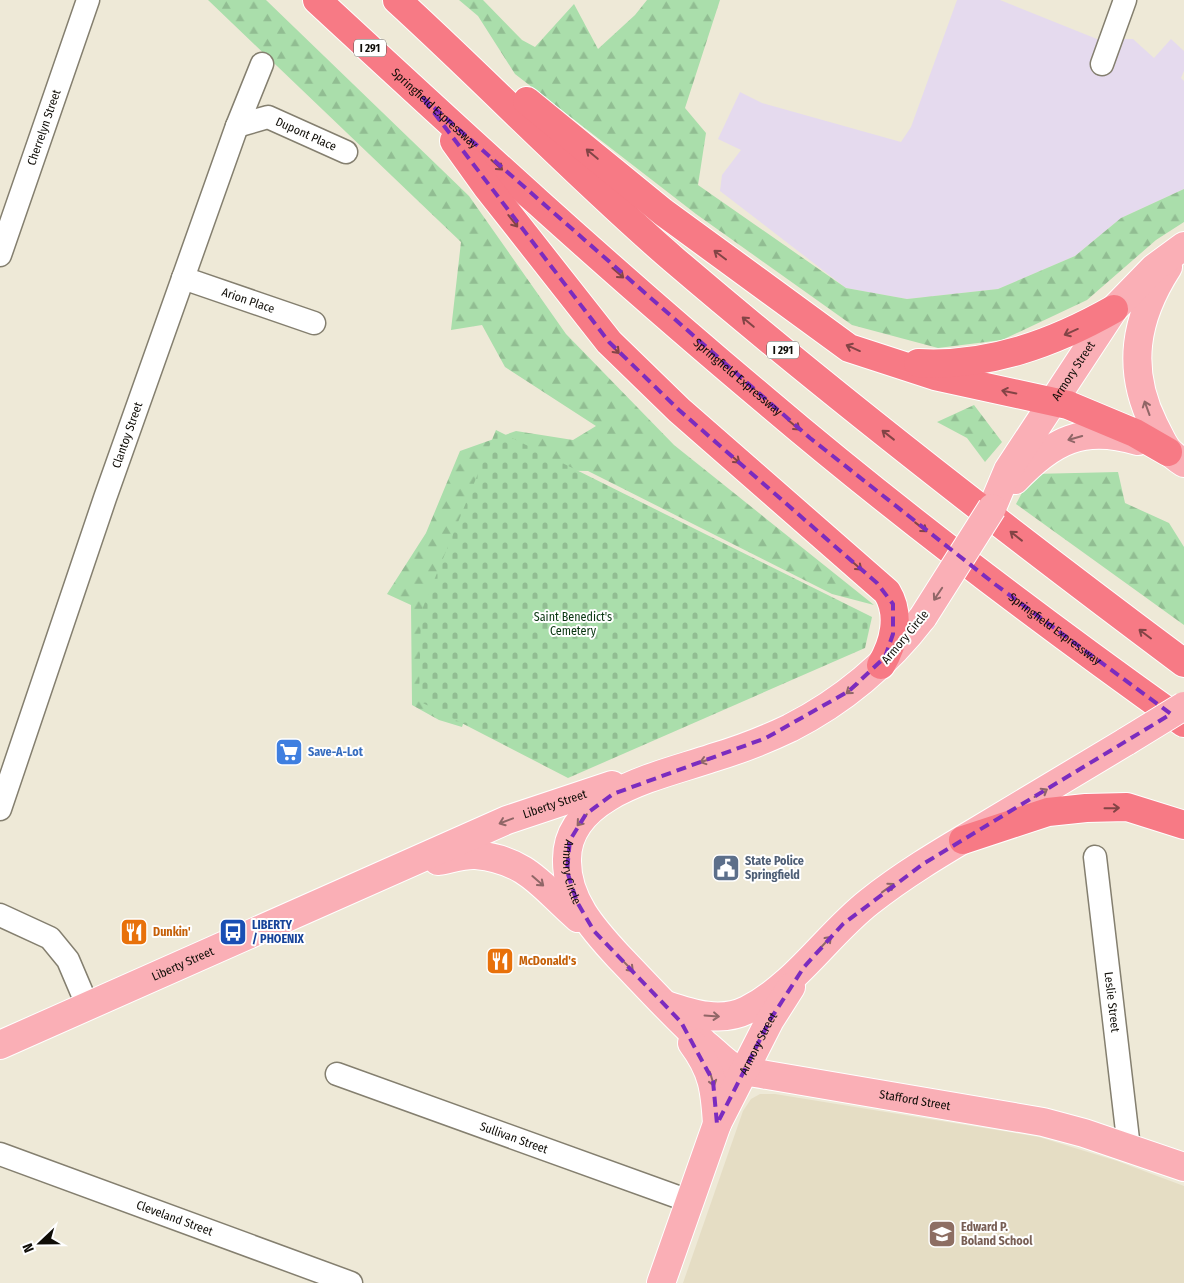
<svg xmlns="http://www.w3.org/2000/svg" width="1184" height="1283" font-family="'Fira Sans Condensed',sans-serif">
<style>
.industrial{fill:#e5daee}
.built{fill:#e5ddc4}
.forest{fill:url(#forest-firs)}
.cemetery{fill:url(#cemetery-stones)}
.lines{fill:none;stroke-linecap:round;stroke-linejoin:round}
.minor-casing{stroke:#847f6f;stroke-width:25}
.major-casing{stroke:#fff;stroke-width:30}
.highway-casing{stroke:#fff;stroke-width:30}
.minor{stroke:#fff;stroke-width:22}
.major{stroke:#faafb6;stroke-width:28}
.highway{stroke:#f77a85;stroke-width:28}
.major-bridge-casing{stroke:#fff;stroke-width:30;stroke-linecap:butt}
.major-bridge{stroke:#faafb6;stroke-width:28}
.oneway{stroke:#834446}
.oneway2{stroke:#906667}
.marked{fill:none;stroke:#7b2cbf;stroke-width:4;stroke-dasharray:10 6;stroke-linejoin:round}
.labels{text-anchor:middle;stroke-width:4;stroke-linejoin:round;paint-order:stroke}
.shield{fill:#fff;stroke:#575651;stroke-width:1}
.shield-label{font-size:11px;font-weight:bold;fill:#0f0d07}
.street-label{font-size:12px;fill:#0f0d07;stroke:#fff}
.park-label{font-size:12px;fill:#093610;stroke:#fff}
.shop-label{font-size:12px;font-weight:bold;fill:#366cbe;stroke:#fff;text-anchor:start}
.service-label{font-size:12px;font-weight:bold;fill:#4e5e75;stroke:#fff;text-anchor:start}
.transit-label{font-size:12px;font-weight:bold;fill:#164399;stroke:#fff;text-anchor:start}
.food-label{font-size:12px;font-weight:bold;fill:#c56008;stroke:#fff;text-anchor:start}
.education-label{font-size:12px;font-weight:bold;fill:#785e54;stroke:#fff;text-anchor:start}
</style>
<defs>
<pattern id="forest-firs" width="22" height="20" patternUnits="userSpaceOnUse" patternTransform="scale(1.25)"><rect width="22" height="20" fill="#aadeab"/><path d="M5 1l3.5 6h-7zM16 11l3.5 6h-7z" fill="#91bd92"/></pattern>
<pattern id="cemetery-stones" width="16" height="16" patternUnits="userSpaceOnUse" patternTransform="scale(1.25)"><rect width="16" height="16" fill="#aadeab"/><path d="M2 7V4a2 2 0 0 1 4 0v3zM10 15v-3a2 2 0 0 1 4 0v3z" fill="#91bd92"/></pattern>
</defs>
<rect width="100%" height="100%" fill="#eee9d7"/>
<path class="industrial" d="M957,0H1000L1097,39H1133L1154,58L1171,39L1184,51V71L1181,78L1184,81V189L1121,218L1075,256L998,289L907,299L846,288L720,191L722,175L741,150L718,139L740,92L762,103L901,142L911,127Z"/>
<path class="built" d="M760,1094H775L1039,1137L1117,1161L1184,1186V1283H683L743,1111L751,1099Z"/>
<path class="forest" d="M208,0H266L469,196L566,334L674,445L874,605L832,594L588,471L506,470L467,712L462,727L439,720L412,705L411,605L387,594L426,533L460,451L516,431L573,440L596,426L505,367L482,325L451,330L461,242Z
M459,0H483L522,40L535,47L574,4L598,49L635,15L647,0H720L685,108L706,133L698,185L846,288L907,299L998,289L1075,256L1121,218L1184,189V222L1156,240L1087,300L1002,340L938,348L852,325L696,214L515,74L478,16Z
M974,405L1002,442L985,462L967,438L937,422Z
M1118,472L1125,503L1169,523L1184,547V625L1016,504L1032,474Z"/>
<path class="cemetery" d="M496,430L872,617L865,648L568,778L419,701L421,612Z"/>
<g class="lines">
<g class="minor-casing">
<g id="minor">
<path d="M1102,64L1125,0"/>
<path id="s1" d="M237,126L268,117L346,152"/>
<path id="s2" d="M0,255L88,0"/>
<path id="s3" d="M183,278L314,323"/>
<path id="s4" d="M0,809L105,498L237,126L262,64"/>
<path id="s5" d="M1095,857L1129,1148"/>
<path d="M0,915L50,938L68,960L88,1007"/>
<path id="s6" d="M337,1074L689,1201"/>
<path id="s7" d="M0,1154L351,1283"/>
</g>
</g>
<g class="major-casing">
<g id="major">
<path d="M1168,267C1135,318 1126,369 1154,425C1165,446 1164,450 1184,463"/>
<path d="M1015,480C1053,440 1083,425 1138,441"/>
<path id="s8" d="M992,508L1008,470L1114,309L1154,268L1184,246"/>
<path id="s9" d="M923,617C887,664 843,701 790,728C765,740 739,750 712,758C663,775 567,793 567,859C566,899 593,929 619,957C647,986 674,1016 704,1043C713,1050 721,1059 730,1065C741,1071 754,1073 767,1075L1043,1122L1084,1133L1184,1167"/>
<path d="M438,861C450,859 465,854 476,855C528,860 543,888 578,918"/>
<path d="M666,1005C693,1014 721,1023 747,1010C796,985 827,935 869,902C903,875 940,853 977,831C1027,801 1077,771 1127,741"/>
<path d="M692,1043C713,1071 715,1090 717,1124"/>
<path id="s10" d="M0,1045L507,820L612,785"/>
<path id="s11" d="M661,1283L717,1124L770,1020L791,987"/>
</g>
</g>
<g class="highway-casing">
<g id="highway">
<path id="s12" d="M317,0C464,136 612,272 766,401C900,515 1041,621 1184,723"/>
<path d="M397,0C490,85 577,176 673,259C838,400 1010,533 1184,663"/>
<path d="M527,101L663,212L849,348L935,376L1068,405L1135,433L1168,452"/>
<path d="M454,141L487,187L609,342L679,410L887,592C901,615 894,643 881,665"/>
<path d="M918,363C989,367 1054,343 1114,309"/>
<path d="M963,840L1048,812L1086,808L1127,807L1184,825"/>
</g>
</g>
<use href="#minor" class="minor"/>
<use href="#major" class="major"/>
<use href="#highway" class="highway"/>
<g class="major-bridge-casing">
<path id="major-bridge" d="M923,617L992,508
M1127,741L1184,706"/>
</g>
<use href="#major-bridge" class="major-bridge"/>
</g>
<defs><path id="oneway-shaft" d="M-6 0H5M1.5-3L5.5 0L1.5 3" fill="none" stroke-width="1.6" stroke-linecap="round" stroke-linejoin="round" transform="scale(1.25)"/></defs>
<g class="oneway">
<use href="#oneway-shaft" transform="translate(592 154) rotate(-140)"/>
<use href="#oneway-shaft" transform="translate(497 165) rotate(42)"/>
<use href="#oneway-shaft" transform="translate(513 221) rotate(52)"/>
<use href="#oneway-shaft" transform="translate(720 255) rotate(-143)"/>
<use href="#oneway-shaft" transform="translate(618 273) rotate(41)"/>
<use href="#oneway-shaft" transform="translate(748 322) rotate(-140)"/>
<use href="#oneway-shaft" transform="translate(1071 332) rotate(156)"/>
<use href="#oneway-shaft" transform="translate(614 348) rotate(46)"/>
<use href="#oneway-shaft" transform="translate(853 348) rotate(-156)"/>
<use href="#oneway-shaft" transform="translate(1009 392) rotate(-169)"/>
<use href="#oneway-shaft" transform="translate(794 425) rotate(40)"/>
<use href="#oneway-shaft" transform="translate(888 435) rotate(-142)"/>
<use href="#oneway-shaft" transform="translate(734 458) rotate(41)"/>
<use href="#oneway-shaft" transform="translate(921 527) rotate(38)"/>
<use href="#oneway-shaft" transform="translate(1016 536) rotate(-142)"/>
<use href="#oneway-shaft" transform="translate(856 565) rotate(41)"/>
<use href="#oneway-shaft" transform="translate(1145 634) rotate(-143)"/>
<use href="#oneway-shaft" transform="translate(1112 808) rotate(-1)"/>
</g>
<g class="oneway2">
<use href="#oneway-shaft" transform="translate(1147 408) rotate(-110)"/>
<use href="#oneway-shaft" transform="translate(1075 438) rotate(164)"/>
<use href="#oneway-shaft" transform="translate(938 594) rotate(124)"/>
<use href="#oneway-shaft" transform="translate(852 689) rotate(142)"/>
<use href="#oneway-shaft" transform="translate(707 760) rotate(162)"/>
<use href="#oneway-shaft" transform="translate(1041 793) rotate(-31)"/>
<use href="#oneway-shaft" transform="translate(582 820) rotate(130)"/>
<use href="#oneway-shaft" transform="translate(506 821) rotate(159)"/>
<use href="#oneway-shaft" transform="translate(538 881) rotate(41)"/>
<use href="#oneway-shaft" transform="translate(888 888) rotate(-36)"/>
<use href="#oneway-shaft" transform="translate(826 942) rotate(-47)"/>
<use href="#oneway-shaft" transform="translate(628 966) rotate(46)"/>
<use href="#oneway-shaft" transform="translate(712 1016) rotate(4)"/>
<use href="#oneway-shaft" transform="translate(712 1079) rotate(73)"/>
</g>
<path class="marked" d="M422,97L810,438L996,585L1171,714L923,864L843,924L804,967L770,1020L717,1124L713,1081L681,1022L594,931L577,902L567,871L570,840L586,814L613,794L766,738L849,691L885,657L893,634V604L877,583L679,410L609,342Z"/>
<defs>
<g id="supermarket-square" transform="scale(1.4375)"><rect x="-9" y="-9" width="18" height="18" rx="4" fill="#3f7fe0" stroke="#fff"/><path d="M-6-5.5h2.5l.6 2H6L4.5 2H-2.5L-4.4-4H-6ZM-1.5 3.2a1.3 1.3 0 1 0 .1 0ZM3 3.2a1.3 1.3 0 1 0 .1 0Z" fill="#fff"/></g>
<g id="civic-square" transform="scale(1.4375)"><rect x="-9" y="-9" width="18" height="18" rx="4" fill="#5c6f8a" stroke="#fff"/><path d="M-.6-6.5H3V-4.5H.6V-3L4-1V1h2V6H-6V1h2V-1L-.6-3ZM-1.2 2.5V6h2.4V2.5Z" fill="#fff"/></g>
<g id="restaurant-square" transform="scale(1.4375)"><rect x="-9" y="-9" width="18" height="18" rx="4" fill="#e8710a" stroke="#fff"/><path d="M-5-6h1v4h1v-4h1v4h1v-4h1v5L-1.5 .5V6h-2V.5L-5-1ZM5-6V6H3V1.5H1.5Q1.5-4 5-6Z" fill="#fff"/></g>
<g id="bus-square" transform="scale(1.4375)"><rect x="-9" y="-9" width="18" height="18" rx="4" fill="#1a4fb4" stroke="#fff"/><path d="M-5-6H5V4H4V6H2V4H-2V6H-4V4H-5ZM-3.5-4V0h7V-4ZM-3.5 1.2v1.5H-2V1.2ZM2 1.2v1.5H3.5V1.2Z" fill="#fff"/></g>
<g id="school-square" transform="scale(1.4375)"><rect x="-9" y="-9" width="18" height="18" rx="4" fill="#8d6e63" stroke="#fff"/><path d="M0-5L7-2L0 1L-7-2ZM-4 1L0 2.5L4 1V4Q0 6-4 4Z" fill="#fff"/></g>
</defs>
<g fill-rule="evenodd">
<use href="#supermarket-square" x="289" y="752"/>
<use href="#civic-square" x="726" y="868"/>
<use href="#restaurant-square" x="134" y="932"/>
<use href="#bus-square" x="233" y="932"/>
<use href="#restaurant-square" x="500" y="961"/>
<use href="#school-square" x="942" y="1234"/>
</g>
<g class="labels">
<g class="shield">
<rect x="354" y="39.5" width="32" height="17" rx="4"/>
<rect x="767" y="341.5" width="32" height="17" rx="4"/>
</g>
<g class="shield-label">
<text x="370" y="52">I 291</text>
<text x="783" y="354">I 291</text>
</g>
<g class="street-label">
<text dy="4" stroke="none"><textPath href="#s12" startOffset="160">Springfield Expressway</textPath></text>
<text dy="4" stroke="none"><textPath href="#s2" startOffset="135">Cherrelyn Street</textPath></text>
<text dy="4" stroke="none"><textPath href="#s1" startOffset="74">Dupont Place</textPath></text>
<text dy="4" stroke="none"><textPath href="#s3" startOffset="69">Arion Place</textPath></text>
<text dy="4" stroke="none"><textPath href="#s8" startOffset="160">Armory Street</textPath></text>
<text dy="4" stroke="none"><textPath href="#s12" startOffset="565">Springfield Expressway</textPath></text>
<text dy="4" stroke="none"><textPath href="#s4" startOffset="395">Clantoy Street</textPath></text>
<text dy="4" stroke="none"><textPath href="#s12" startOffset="970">Springfield Expressway</textPath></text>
<text transform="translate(905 637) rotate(-50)" y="4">Armory Circle</text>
<text dy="4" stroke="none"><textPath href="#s10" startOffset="605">Liberty Street</textPath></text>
<text dy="4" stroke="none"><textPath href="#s9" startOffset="461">Armory Circle</textPath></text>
<text dy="4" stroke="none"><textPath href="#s10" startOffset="200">Liberty Street</textPath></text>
<text dy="4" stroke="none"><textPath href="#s5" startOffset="146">Leslie Street</textPath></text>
<text dy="4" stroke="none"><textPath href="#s11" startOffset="259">Armory Street</textPath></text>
<text dy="4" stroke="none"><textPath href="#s9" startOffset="905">Stafford Street</textPath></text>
<text dy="4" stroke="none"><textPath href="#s6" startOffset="188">Sullivan Street</textPath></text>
<text dy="4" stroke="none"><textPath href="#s7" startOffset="186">Cleveland Street</textPath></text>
</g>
<g class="park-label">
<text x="573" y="621">Saint Benedict's<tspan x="573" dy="14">Cemetery</tspan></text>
</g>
<g class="shop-label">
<text x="308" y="756">Save-A-Lot</text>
</g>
<g class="service-label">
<text x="745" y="865">State Police<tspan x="745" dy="14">Springfield</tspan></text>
</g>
<g class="transit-label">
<text x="252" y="929">LIBERTY<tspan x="252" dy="14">/ PHOENIX</tspan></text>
</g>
<g class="food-label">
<text x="153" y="936">Dunkin'</text>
<text x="519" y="965">McDonald's</text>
</g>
<g class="education-label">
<text x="961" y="1231">Edward P.<tspan x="961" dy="14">Boland School</tspan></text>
</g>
</g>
<g transform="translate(40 1243) rotate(248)" stroke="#ffffff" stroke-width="4" paint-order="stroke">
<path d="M0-4L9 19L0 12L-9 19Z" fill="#0f0d07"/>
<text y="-8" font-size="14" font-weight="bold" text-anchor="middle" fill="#0f0d07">N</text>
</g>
</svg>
